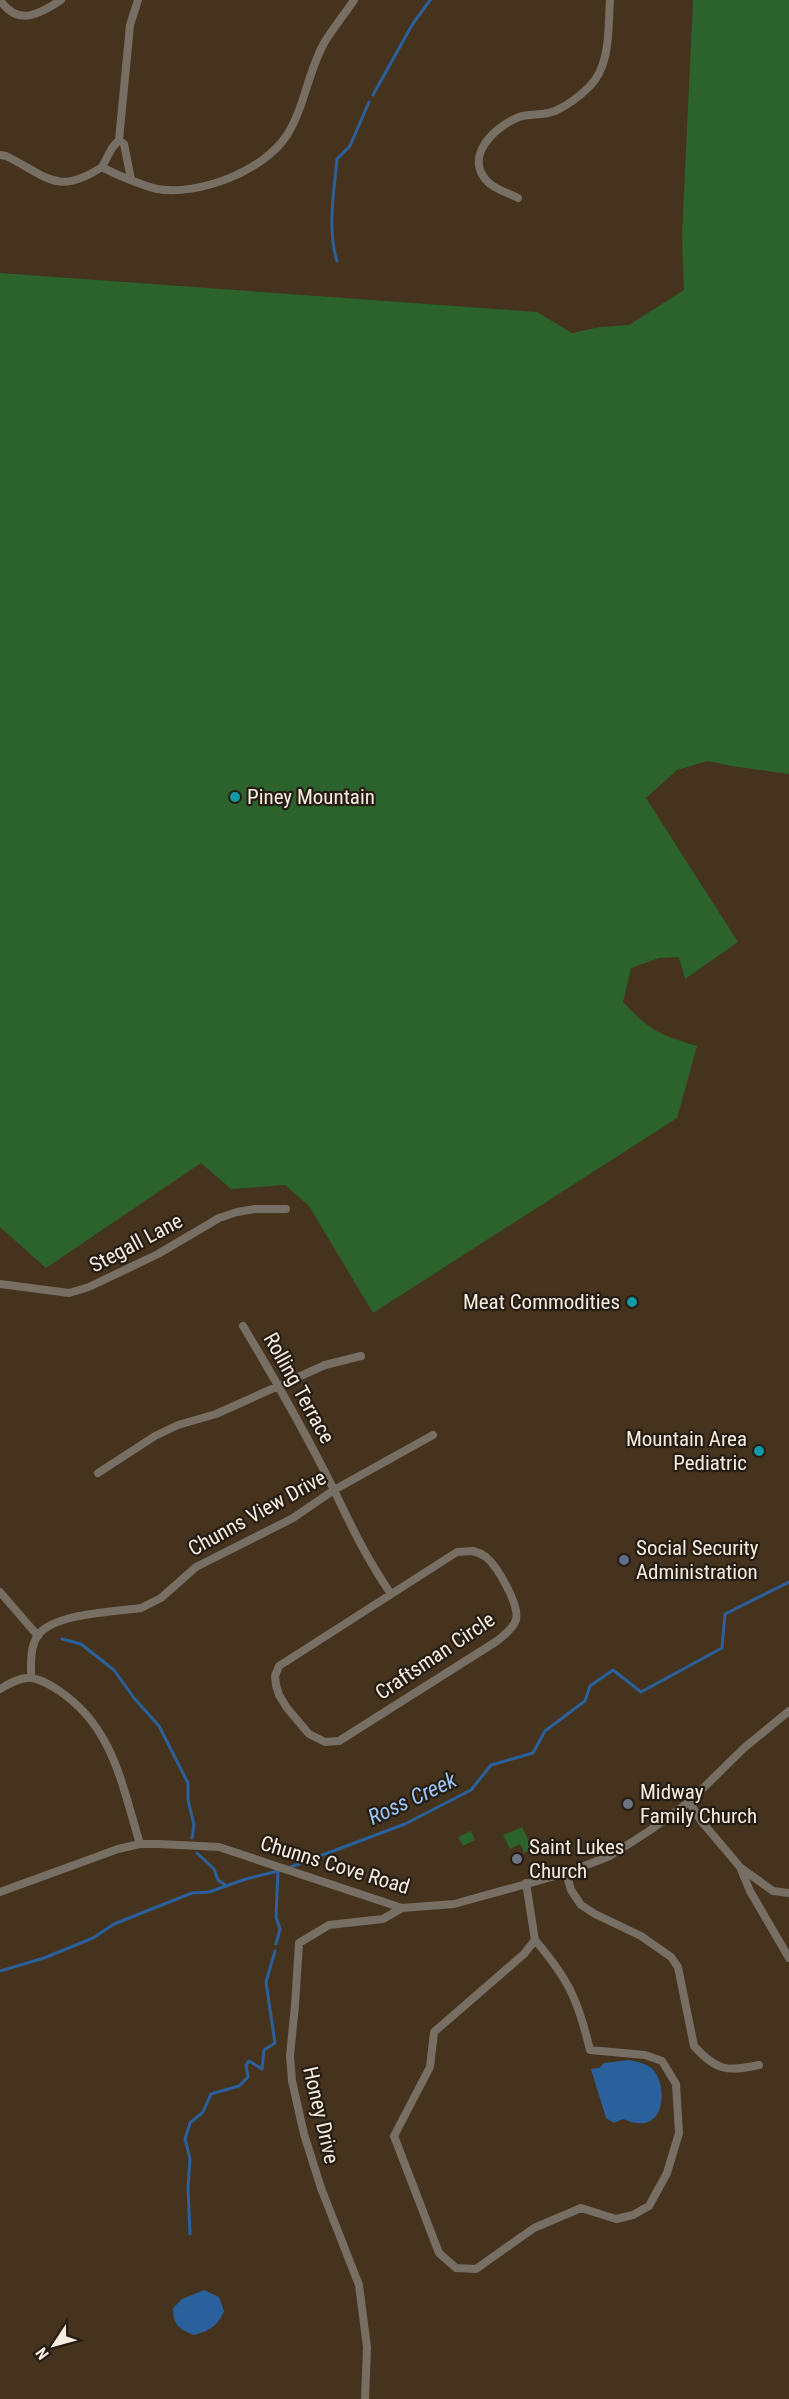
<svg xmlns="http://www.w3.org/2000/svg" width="789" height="2399" font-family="'Roboto Condensed',sans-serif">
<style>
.green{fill:#2c622c}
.water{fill:#2a609b}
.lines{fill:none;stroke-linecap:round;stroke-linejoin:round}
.stream{stroke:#2a609b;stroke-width:3}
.minor{stroke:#776e64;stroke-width:8}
.culture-dot{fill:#0f9aa8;stroke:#251c13;stroke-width:2}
.service-dot{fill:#5c6f8a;stroke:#251c13;stroke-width:2}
.worship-dot{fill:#6b7280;stroke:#251c13;stroke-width:2}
.labels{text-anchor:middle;stroke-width:4.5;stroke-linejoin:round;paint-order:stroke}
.poi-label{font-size:21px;fill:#f8ecdf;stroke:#251c13;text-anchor:start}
.street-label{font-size:21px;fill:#f8ecdf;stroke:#251c13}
.water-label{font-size:22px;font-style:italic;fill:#9bc6f8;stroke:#251c13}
</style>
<rect width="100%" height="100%" fill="#45331e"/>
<path class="green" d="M693,0H789V774L731,766L708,761L677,770L646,798L738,942L685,979L679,957L659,958L631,968L623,1002C649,1030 660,1035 697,1046L677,1118L373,1313L309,1206L285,1185L231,1189L201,1163L46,1268L0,1227V273L537,312L572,333L600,327L629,325L684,290L682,236Z
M522,1827L533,1849L524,1853L520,1844L510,1849L503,1835Z
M471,1831L475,1840L463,1846L458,1837Z"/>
<path class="water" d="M629,2060C638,2062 650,2064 655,2072C667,2089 664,2127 637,2123C632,2123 627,2120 623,2119L614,2123L606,2118L591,2069L599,2068L604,2063Z
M204,2290L219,2297L224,2311C218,2326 209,2331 194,2335C179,2329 173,2325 173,2308L182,2299Z"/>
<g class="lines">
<path class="stream" d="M373,95L412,25L430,0
M337,261C327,229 334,192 337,159L350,146L369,102
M62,1639L81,1644L114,1670L134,1698L159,1726L188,1783V1800L194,1825L192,1838
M197,1853L214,1869L218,1880L227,1886
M288,1868L405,1824L471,1790L491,1765L533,1753L545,1731L585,1701L590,1686L613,1670L641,1692L722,1648L725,1614L789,1582
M276,1944L280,1929L276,1917L278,1871
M0,1971L44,1958L93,1938L114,1924L192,1893L209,1892L246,1879L282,1870
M190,2234L188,2187L190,2159L185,2139L190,2123L203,2112L211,2094L239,2086L248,2077L246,2065L249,2061L262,2069L264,2050L275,2043L266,1982L275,1951"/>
<path class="minor" d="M0,0C18,27 40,14 61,0
M119,140L130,25L138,0
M0,155L6,156C49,177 57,196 102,167
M102,167C114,174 144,186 157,189C199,196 264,171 287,135C304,108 308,73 323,45C332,29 344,15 354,0
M102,167L112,148L119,140L124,144L131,179
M518,198C508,193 497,190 489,183C462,158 494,127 519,117C530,113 543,116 555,111C566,106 580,96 589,87C611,66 608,28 610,0
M0,1284L69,1293L89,1287L158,1254L219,1218L237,1212L255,1209H286
M243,1326C275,1379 306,1434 334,1490C352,1528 367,1559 391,1594
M98,1473L155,1436L178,1425L216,1414L325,1365L361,1356
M473,1551C477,1552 482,1554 486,1557C497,1566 520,1605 516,1620C513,1629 503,1636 497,1641L339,1741L325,1742L309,1734L287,1708L279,1695L276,1685L275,1676L279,1666L457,1552Z
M0,1592L38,1636
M31,1676C31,1662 30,1647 38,1635C55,1613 115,1612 141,1608L161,1598L196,1567L293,1518L334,1490L433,1435
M0,1689C26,1674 32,1674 58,1690C113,1726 122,1785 140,1844
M689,1802L702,1822L740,1867L750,1891L789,1958
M741,1868L773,1891L789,1893
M566,1873L571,1890L581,1905L595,1914L641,1936L671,1957L678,1967L694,2046C716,2071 728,2072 759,2065
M526,1883L535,1940
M0,1892L118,1849L140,1844H159L219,1847L402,1908L454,1904L566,1873L610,1856L649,1831L689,1802L744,1748L789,1711
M535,1940C569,1980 578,2000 590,2050L645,2055L662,2061L676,2084L679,2133L667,2173L649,2206L633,2215L616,2219L581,2208L534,2228L476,2269L456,2268L439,2253L394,2136L430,2067L434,2032L524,1954Z
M365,2399L367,2347L359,2285L321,2188L304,2134L292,2081L290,2056L295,2005L299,1943L329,1925L383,1919L402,1908"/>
</g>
<g class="culture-dot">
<circle cx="235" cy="797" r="6"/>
<circle cx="632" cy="1302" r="6"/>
<circle cx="759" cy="1451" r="6"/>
</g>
<circle class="service-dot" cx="624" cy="1560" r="6"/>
<g class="worship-dot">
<circle cx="628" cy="1804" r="6"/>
<circle cx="517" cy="1859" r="6"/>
</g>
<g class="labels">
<g class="poi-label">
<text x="247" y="804">Piney Mountain</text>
<text x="620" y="1309" text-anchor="end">Meat Commodities</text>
<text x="747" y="1446" text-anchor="end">Mountain Area<tspan x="747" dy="24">Pediatric</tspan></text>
<text x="636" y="1555">Social Security<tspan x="636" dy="24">Administration</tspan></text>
<text x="640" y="1799">Midway<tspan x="640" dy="24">Family Church</tspan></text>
<text x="529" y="1854">Saint Lukes<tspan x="529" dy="24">Church</tspan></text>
</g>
<g class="street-label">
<text transform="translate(136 1243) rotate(-28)" y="7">Stegall Lane</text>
<text transform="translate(299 1388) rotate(61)" y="7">Rolling Terrace</text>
<text transform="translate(257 1513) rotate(-29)" y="7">Chunns View Drive</text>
<text transform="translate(435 1656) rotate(-34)" y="7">Craftsman Circle</text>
<text transform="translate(335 1865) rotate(17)" y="7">Chunns Cove Road</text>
<text transform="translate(321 2115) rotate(77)" y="7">Honey Drive</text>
</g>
<g class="water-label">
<text transform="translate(412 1798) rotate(-25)" y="8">Ross Creek</text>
</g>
</g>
<g transform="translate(54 2345) rotate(234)" stroke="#251c13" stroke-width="4.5" paint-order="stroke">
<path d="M0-4.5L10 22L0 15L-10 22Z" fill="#f8ecdf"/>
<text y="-9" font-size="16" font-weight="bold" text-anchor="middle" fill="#f8ecdf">N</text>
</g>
</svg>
